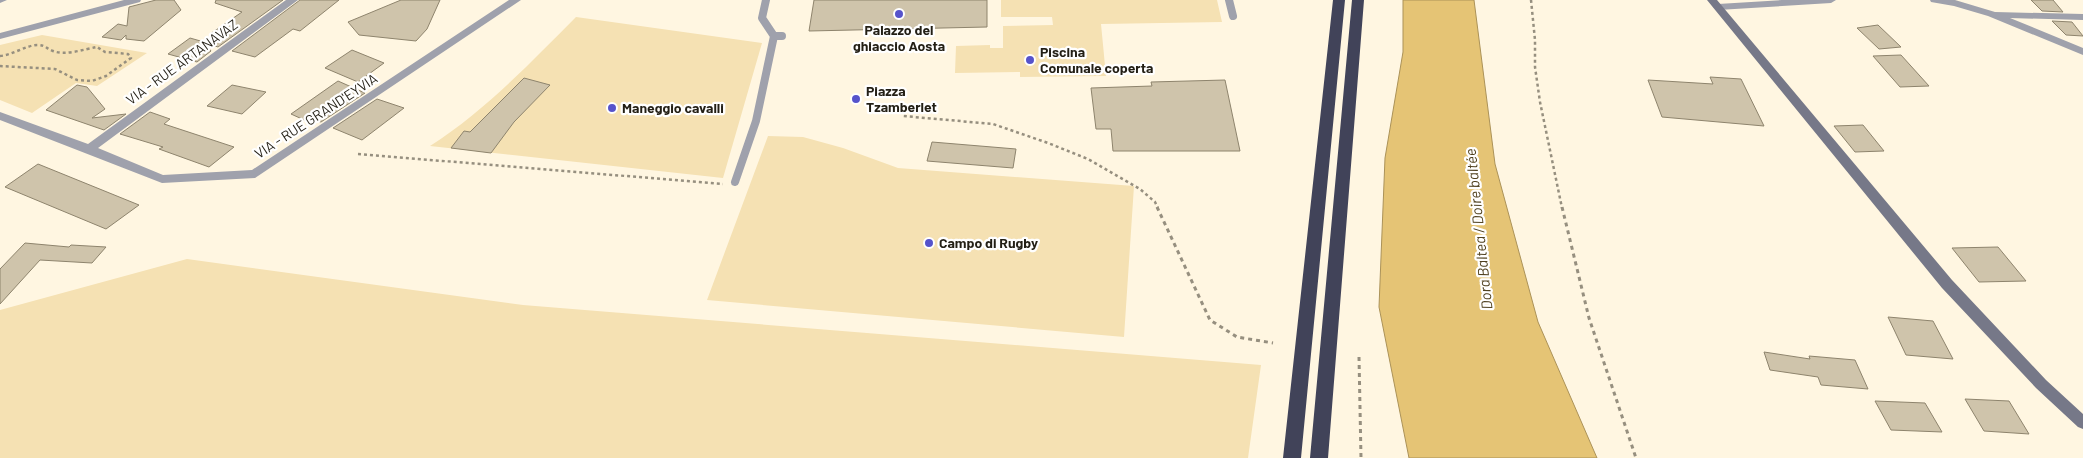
<svg xmlns="http://www.w3.org/2000/svg" width="2083" height="458" font-family="Barlow,sans-serif">
<style>
.green{fill:#f5e1b3}
.water{fill:#e5c475;stroke:#ab9258}
.building{fill:#cfc4ab;stroke:#8e846d}
.lines{fill:none;stroke-linecap:round;stroke-linejoin:round}
.path-far1{stroke:#968f7f;stroke-width:2.5;stroke-dasharray:3 3;stroke-linecap:butt}
.path{stroke:#968f7f;stroke-width:3;stroke-dasharray:4 4;stroke-linecap:butt}
.service{stroke:#9fa1ac;stroke-width:8}
.minor{fill:#9fa1ac;fill-rule:evenodd}
.tertiary{fill:#9fa1ac;fill-rule:evenodd}
.secondary{fill:#767888;fill-rule:evenodd}
.motorway{fill:#414359;fill-rule:evenodd}
.poi-dot{fill:#5653cb;stroke:#fff;stroke-width:2}
.labels{text-anchor:middle;stroke-width:4.5;stroke-linejoin:round;paint-order:stroke}
.poi-label{font-size:14px;font-weight:bold;fill:#231f15;stroke:#fff;text-anchor:start}
.street-label{font-size:14px;fill:#231f15;stroke:#fff}
.water-label{font-size:15px;font-style:italic;fill:#50411f;stroke:#fff}
</style>
<rect width="100%" height="100%" fill="#fff6e1"/>
<path class="green" d="M1001,0H1217L1222,22L1101,24L1106,76L1020,77V72L955,73L956,46L990,45V48H1003V26L1053,25L1052,17H1001Z
M576,17L762,43L723,178L430,146C485,111 530,63 576,17Z
M42,35L147,53L97,86L76,83L32,113L0,100V45Z
M768,136L803,137L843,148L898,168L1134,186L1124,337L707,300Z
M187,259L523,305L1261,365L1248,458H0V310Z"/>
<path class="water" d="M1403,0H1474L1495,164L1538,322L1597,458H1409L1379,307L1385,158L1403,52Z"/>
<path class="building" d="M156,0H174L181,10L144,41L126,39V35L121,40L102,37L118,24L127,26L129,7Z
M216,0H283L218,47L212,45L210,34L242,12L215,3Z
M300,0H339L300,31L293,29L255,57L232,51Z
M401,0H440L427,29L416,41L359,35L348,22Z
M814,0H987V27L809,31Z
M2031,0H2053L2063,12L2042,11Z
M2052,21L2072,22L2083,36L2066,35Z
M1878,25L1901,47L1879,49L1857,28Z
M190,38L204,42L211,51L197,62L168,54Z
M352,50L384,63L358,82L325,68Z
M1901,55L1929,86L1900,87L1873,56Z
M1710,77L1741,79L1764,126L1662,117L1648,80L1713,84Z
M524,78L550,85L514,122L491,153L451,148L464,131L470,132Z
M1225,80L1240,151H1113L1111,129H1096L1091,88L1152,86L1151,82Z
M338,81L365,93L321,122L317,121L313,124L291,114Z
M77,85L87,87L105,109L92,118L126,114L104,130L46,110Z
M232,85L266,92L242,114L207,106Z
M377,99L404,108L362,140L333,128Z
M150,112L170,119L164,124L234,147L209,167L159,149L163,147L120,134Z
M1863,125L1884,151L1855,152L1834,126Z
M932,142L1016,149L1013,168L927,161Z
M38,164L139,205L106,229L5,187Z
M25,243L69,247L71,245L106,247L92,263L40,260L0,304V269Z
M1998,247L2026,281L1979,282L1952,248Z
M1888,317L1933,321L1953,359L1906,355Z
M1764,352L1810,359L1809,356L1855,360L1868,389L1821,385L1818,377L1770,370Z
M1965,399L2009,401L2029,434L1984,431Z
M1875,401L1925,403L1942,432L1891,430Z"/>
<g class="lines">
<path class="path-far1" d="M1531,0L1535,40V67L1540,102L1562,208
M0,56C13,55 26,45 38,45C45,45 47,49 53,51C65,56 85,49 97,47L105,52L128,54L131,58L106,76L92,81L77,80L55,69L0,66
M901,105L903,116L993,124L1048,143L1088,159L1140,189L1155,202L1158,208
M358,154L723,184"/>
<path class="path" d="M1157,207L1210,320L1237,337L1273,343
M1562,207L1589,318L1636,458
M1359,357L1361,458"/>
<path class="service" d="M766,0L762,18L774,36H782
M1229,0L1233,16
M735,182L756,121L774,36"/>
<path class="minor" d="M124,0H141L140,2L0,39V33Z
M286,0H298L98,148L163,175L252,170L509,0H521L255,178L162,183L0,120V112L88,144Z
M1782,0H1836L1831,3L1718,10L1713,7L1718,4Z
M1930,0H1955L1995,12L2083,14V20L2010,18L2083,48V55L1988,16L1954,6L1931,2Z"/>
<path class="tertiary" d="M0,0H7L0,3Z"/>
<path class="secondary" d="M1707,0H1717L1952,280L2046,380L2083,414V429L2078,427L2036,388L1942,288Z"/>
<path class="motorway" d="M1333,0H1345L1301,458H1283Z
M1352,0H1364L1328,458H1310Z"/>
</g>
<g class="poi-dot">
<circle cx="899" cy="14" r="5"/>
<circle cx="1030" cy="60" r="5"/>
<circle cx="856" cy="99" r="5"/>
<circle cx="612" cy="108" r="5"/>
<circle cx="929" cy="243" r="5"/>
</g>
<g class="labels">
<g class="poi-label">
<text x="899" y="35" text-anchor="middle">Palazzo del<tspan x="899" dy="16">ghiaccio Aosta</tspan></text>
<text x="1040" y="57">Piscina<tspan x="1040" dy="16">Comunale coperta</tspan></text>
<text x="866" y="96">Piazza<tspan x="866" dy="16">Tzamberlet</tspan></text>
<text x="622" y="113">Maneggio cavalli</text>
<text x="939" y="248">Campo di Rugby</text>
</g>
<g class="street-label">
<text transform="translate(182 62) rotate(-36)" y="5">VIA - RUE ARTANAVAZ</text>
<text transform="translate(316 116) rotate(-33)" y="5">VIA - RUE GRAND'EYVIA</text>
</g>
<g class="water-label">
<text transform="translate(1479 229) rotate(-96)" y="5">Dora Baltea / Doire baltée</text>
</g>
</g>
</svg>
